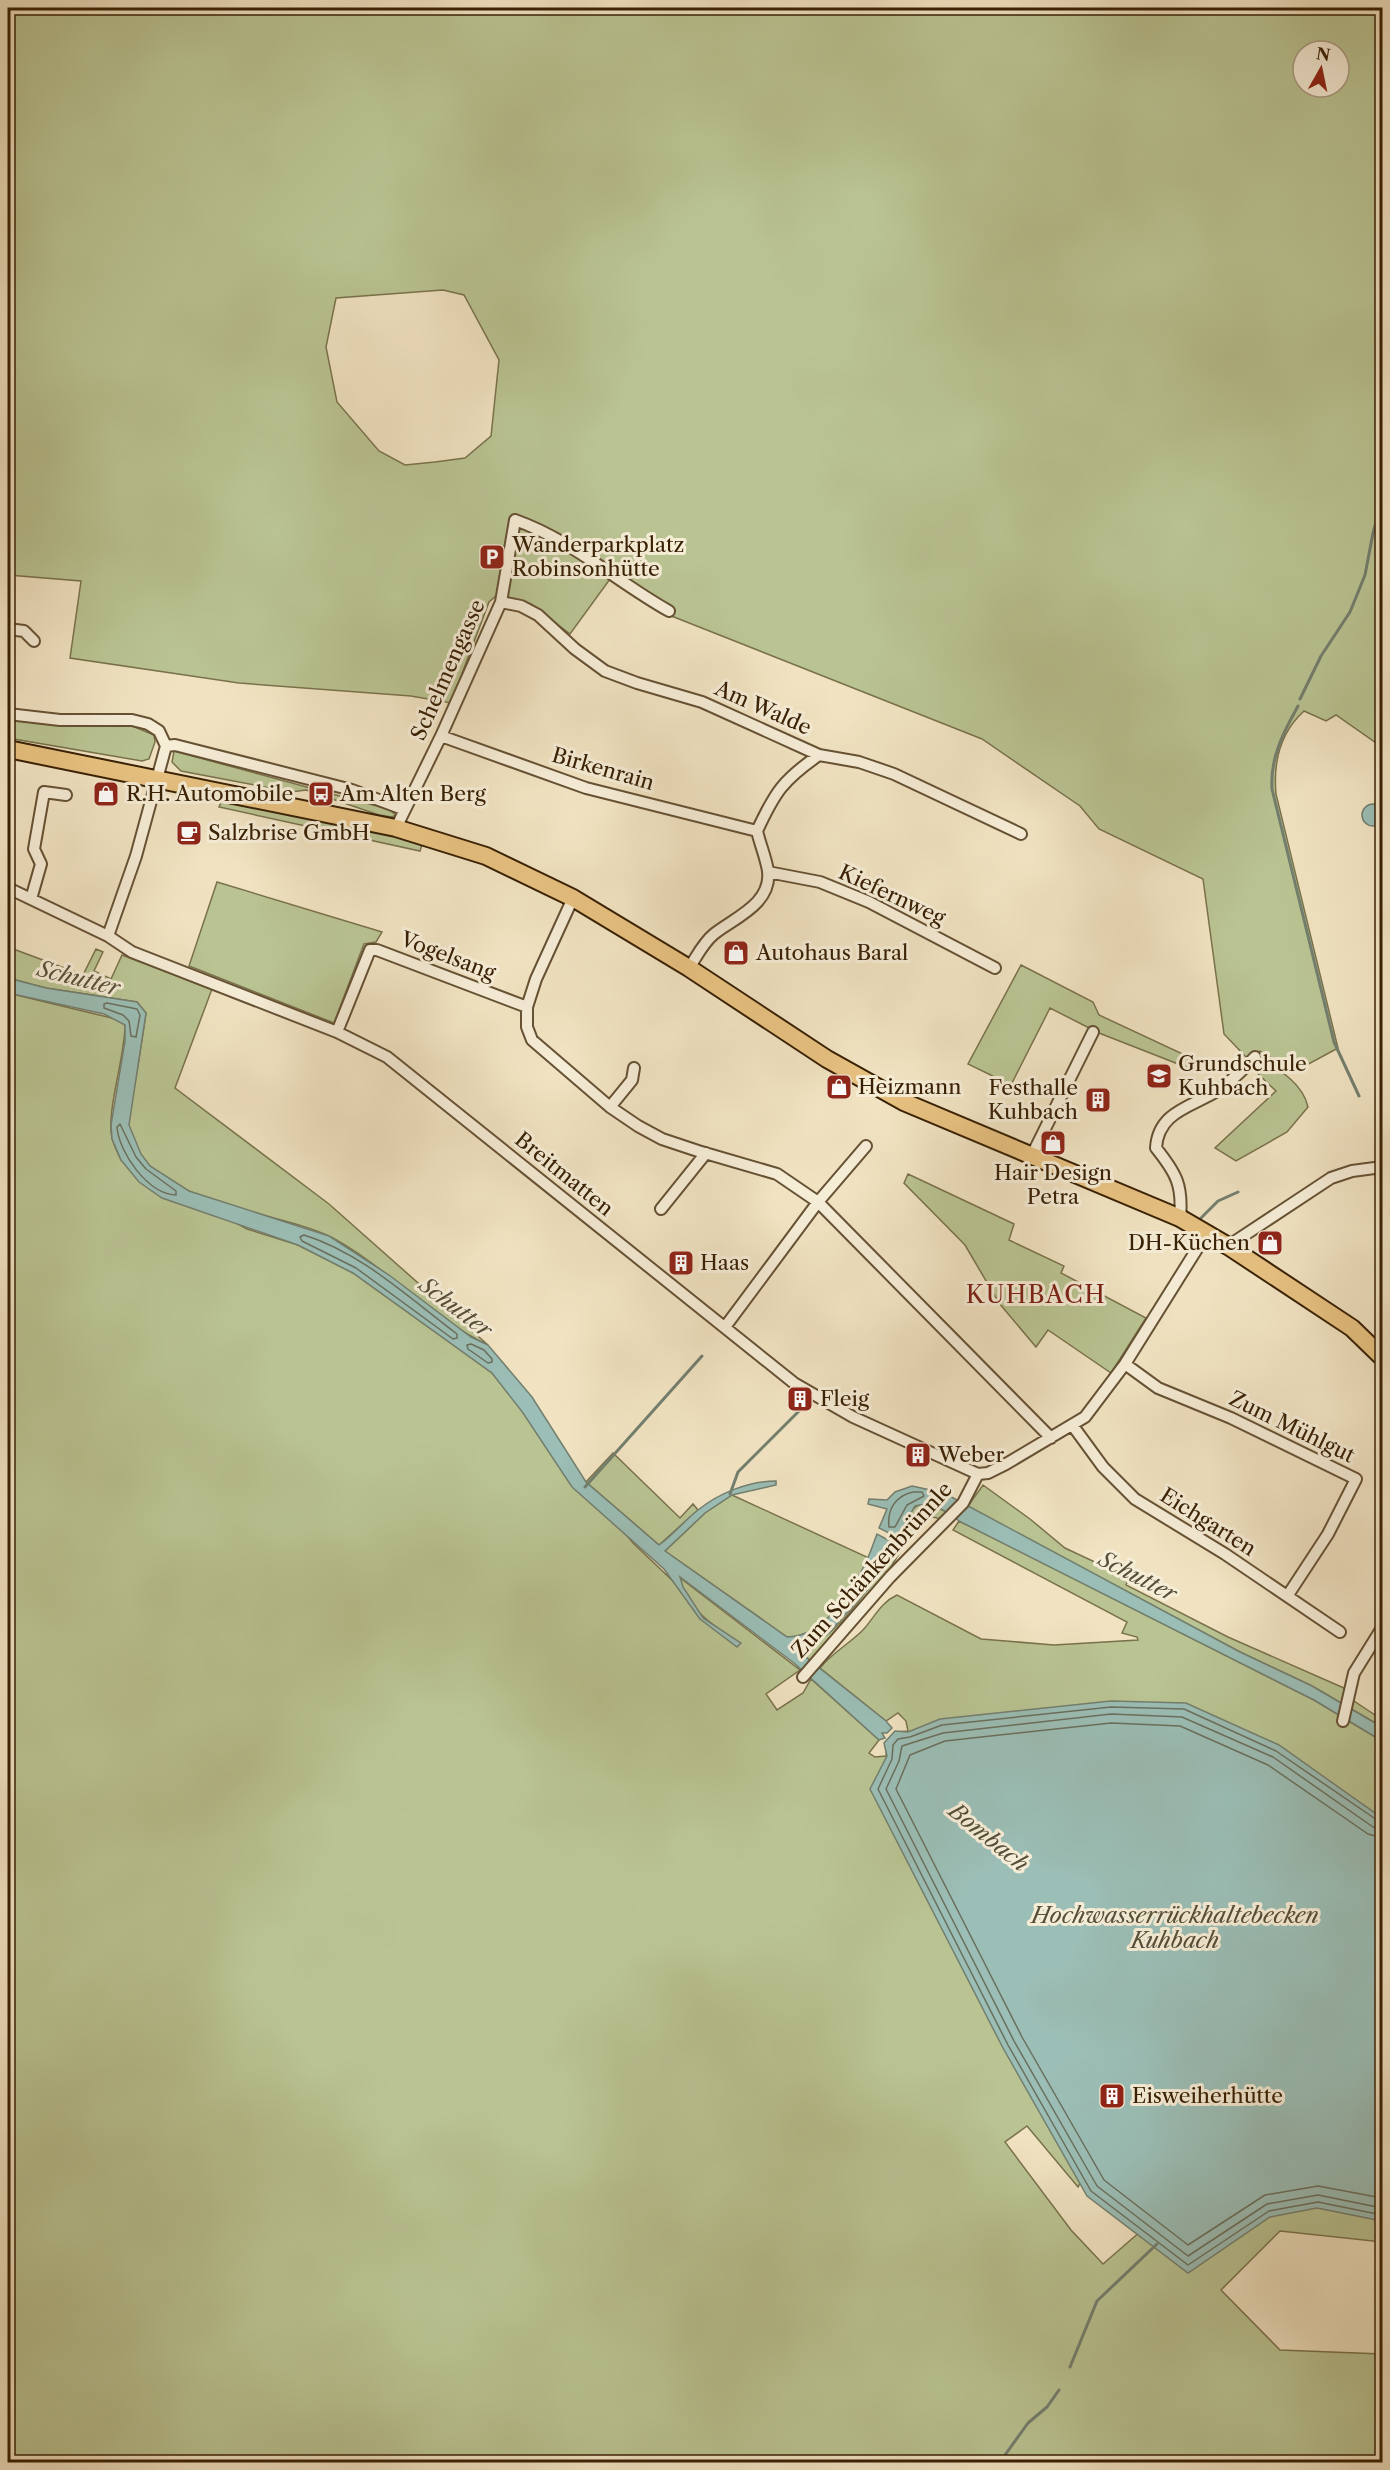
<svg xmlns="http://www.w3.org/2000/svg" width="1390" height="2470" font-family="'Libre Caslon Text',serif">
<style>
.green{fill:#bac493;stroke:#79724c;stroke-width:1.5;fill-rule:evenodd}
.water{fill:#9bbeb6;stroke:#737f6f;stroke-width:1.5}
.lines{fill:none;stroke-linecap:round;stroke-linejoin:round}
.shore{stroke:#6a6f5d;stroke-width:1.5}
.stream{stroke:#737f6f;stroke-width:3}
.minor-casing{stroke:#665134;stroke-width:14}
.primary-casing{stroke:#382004;stroke-width:20}
.minor{stroke:#f6edd7;stroke-width:10}
.primary{stroke:#e8c281;stroke-width:16}
.labels{text-anchor:middle;stroke-width:6;stroke-linejoin:round;paint-order:stroke}
.poi-label{font-size:21px;fill:#382004;stroke:#f6edd7;text-anchor:start}
.street-label{font-size:21px;fill:#382004;stroke:#f6edd7}
.water-label{font-size:22px;font-style:italic;fill:#564f39;stroke:#f6edd7}
.quarter-label{font-size:24px;letter-spacing:1.5px;fill:#7a1f14;stroke:#f6edd7}
</style>
<rect width="100%" height="100%" fill="#f1e3c2"/>
<filter id="stains"><feTurbulence type="fractalNoise" baseFrequency=".00333" numOctaves="4"/><feColorMatrix values="0 0 0 0 .2 0 0 0 0 .09 0 0 0 0 .02 0 0 0 .5 -.17"/></filter>
<radialGradient id="worn" r=".72"><stop offset=".6" stop-color="#630" stop-opacity="0"/><stop offset="1" stop-color="#630" stop-opacity=".3"/></radialGradient>
<path class="green" d="M8,8H1382V747L1336,715L1326,721L1304,711C1280,733 1273,762 1276,794L1338,1048L1294,1072L1260,1051L1247,1058L1224,1034L1203,879L1099,829L1080,806L982,739L669,615L610,579L570,634L531,604L496,596L489,602L451,703L411,696L239,683L70,658L81,581L8,575ZM1303,51H1339V87H1303ZM443,290L464,295L499,360L491,436L465,458L435,462L405,465L379,451L337,402L326,347L336,298Z
M8,718L55,725H130L154,735L155,742L149,759L142,761L8,738Z
M174,751L388,809L396,815L392,817L379,815L306,790L291,792L181,771L172,762Z
M221,802L261,809L277,806L404,838L422,845L420,851L219,807Z
M217,882L382,932L376,942L364,944L334,1023L189,966Z
M8,947L83,975L96,949L103,952L94,971L111,979L122,955L212,989L175,1088L329,1204L488,1345C431,1318 387,1267 331,1237C275,1209 140,1205 129,1126C128,1116 132,1104 133,1094C138,1067 142,1040 146,1013L137,1002L46,988L8,978Z
M1021,965L1093,1002L1099,1015L1202,1063L1196,1071L1099,1033L1050,1008L1011,1085L968,1064Z
M8,993L120,1020L125,1025C125,1058 106,1111 112,1138C114,1146 118,1153 121,1160L247,1229L298,1245L353,1273L492,1373L633,1543L676,1584L700,1619L735,1641C713,1625 684,1606 679,1577L800,1670L766,1694L777,1710L803,1693L811,1679L879,1740L869,1753L875,1757L886,1756L887,1745L897,1732L908,1731L906,1721L898,1713L886,1721L820,1668C832,1653 849,1644 863,1630C875,1617 880,1603 897,1595L981,1639L1054,1645L1138,1640L1137,1637L1122,1633L1127,1622L953,1530L959,1521L1314,1700L1382,1741V2242L1280,2231L1221,2290L1280,2350L1382,2354V2462H8ZM1027,2126L1078,2187L1114,2127L1203,2177L1103,2264L1071,2230L1005,2142Z
M1260,1066C1281,1065 1304,1088 1308,1107L1287,1132L1236,1161L1215,1148L1276,1091L1256,1072Z
M908,1174L1014,1224L1009,1240L1064,1266L1061,1273L1146,1318L1111,1373L1048,1330L1036,1347L999,1303L965,1245L904,1183Z
M613,1453L680,1518L693,1504L698,1510L659,1545L586,1482Z
M983,1485L1030,1519L1065,1548L1129,1578L1126,1585L1228,1637L1353,1692L1351,1699L1375,1715L1382,1704V1727L1312,1686L1240,1652L969,1508L968,1506Z
M732,1495L869,1558C853,1588 827,1637 787,1637L665,1551L705,1513Z
M921,1504L931,1505L947,1512L941,1519L928,1516L921,1518L886,1575L810,1660L802,1654L801,1649C807,1645 813,1644 818,1641C841,1628 875,1582 887,1558C896,1542 902,1510 921,1504Z"/>
<path class="water" d="M1362 815a11 11 0 1 1 22 0a11 11 0 1 1-22 0Z
M8,978L46,988L137,1002L146,1013L129,1125L141,1154L150,1166L189,1191L329,1236L389,1275L471,1337L488,1345L532,1397L586,1482L659,1545C673,1535 684,1521 698,1510C719,1493 749,1481 776,1481V1485L732,1495L705,1513L665,1551L787,1637C832,1637 865,1570 877,1534L894,1543L868,1589L829,1633L801,1649L802,1654L886,1721L892,1728L887,1733H882L885,1738L879,1740L794,1663L680,1577L683,1587L703,1618L741,1643L737,1647L700,1619L664,1569L572,1487L523,1413L492,1373L353,1273L298,1245L162,1198L139,1182L121,1160L112,1139L111,1125L125,1041V1025L104,1014L8,993Z
M912,1486L944,1493L1240,1652L1312,1686L1382,1727V1741L1314,1700L959,1521C946,1511 932,1501 915,1506L897,1537L879,1528L887,1509L868,1504L869,1499L887,1500L895,1492Z
M1111,1701L1186,1703L1279,1745L1382,1818V2221L1317,2208L1270,2217L1188,2273L1087,2196L1003,2048L870,1789L887,1756L884,1743L895,1731L908,1732L940,1719Z"/>
<g class="lines">
<path class="shore" d="M107,1003L137,1009L140,1015L136,1037L131,1036L129,1021L123,1015L104,1008V1004Z
M120,1124L136,1157L146,1169L176,1191V1195C148,1194 119,1153 117,1127Z
M304,1235C362,1253 409,1298 457,1334V1338L453,1339L356,1268L302,1241L300,1237Z
M471,1344L484,1350L492,1359V1362L488,1363L468,1349L467,1345Z
M913,1492H922L924,1496L907,1505L895,1527H889C887,1510 895,1496 913,1492Z
M1382,1821L1377,1820L1276,1751L1184,1709L1111,1707L942,1725L910,1737L898,1739L893,1745L892,1759L878,1789L1008,2045L1091,2191L1188,2265L1269,2211L1318,2202L1382,2215
M1382,1829L1373,1827L1273,1757L1182,1717L1111,1714L943,1733L902,1746L899,1761L886,1789L1014,2041L1097,2186L1188,2256L1267,2204L1318,2195L1382,2208
M1382,1838L1368,1834L1268,1765L1180,1726L1111,1723L945,1741L910,1755L896,1789L1022,2037L1104,2180L1188,2245L1265,2195L1318,2186L1382,2198"/>
<path class="stream" d="M1300,699L1321,656L1350,612L1365,575L1373,533L1382,502
M1298,706C1283,733 1270,758 1272,789L1334,1042L1359,1096
M1201,1218L1218,1201L1238,1192
M585,1487L702,1356
M730,1494L738,1472L800,1410
M1070,2367L1097,2301L1157,2244
M1000,2462L1028,2423L1047,2407L1059,2390"/>
<g class="minor-casing">
<path id="minor" d="M501,602L521,606L538,615L575,649L605,671L637,683L702,702L819,755L859,762L894,774L1021,834
M8,629L24,631L34,641
M8,714L60,720H132L148,724L159,731L166,746
M441,736L586,788L757,831
M403,809L352,790L175,745L166,746L136,856L108,936L132,952L337,1032L387,1057L794,1383L853,1417L978,1474
M396,828L441,736L501,602L515,520C572,540 617,582 669,611
M768,872L820,882L869,902L995,968
M8,888L108,936
M573,898L536,979L527,1007V1027L532,1040L610,1107L638,1126L662,1139L698,1151L777,1174L818,1202L1051,1438
M31,899L41,864L34,849L44,792L66,795
M689,968C697,956 703,943 714,934C734,918 772,904 768,871C766,858 760,844 757,831C775,792 783,780 819,755
M337,1032L370,950H377L527,1007
M610,1107L632,1080L634,1068
M1032,1155L1093,1032
M661,1209L706,1153
M1180,1218C1183,1185 1176,1173 1156,1148C1158,1114 1187,1108 1212,1094C1229,1084 1242,1071 1255,1057
M1228,1246L1331,1178L1352,1171L1382,1167
M725,1327L818,1202L866,1146
M1125,1364L1158,1388L1231,1418L1356,1479L1328,1534L1288,1595
M1073,1426L1103,1467L1135,1499L1225,1554L1340,1632
M978,1474L988,1473L1006,1464L1085,1417L1125,1364L1207,1233
M803,1677L890,1577L963,1503L978,1474
M1343,1721L1354,1673L1382,1628"/>
</g>
<g class="primary-casing">
<path id="primary" d="M8,749L396,828L486,856L573,898L689,968L827,1059L904,1102L1180,1218L1228,1246L1352,1328L1382,1357"/>
</g>
<use href="#minor" class="minor"/>
<use href="#primary" class="primary"/>
</g>
<defs>
<g id="parking-square" transform="scale(1.35)"><rect x="-9" y="-9" width="18" height="18" rx="4" fill="#8f2418" stroke="#f6edd7"/><path d="M-3.5-5.5H1a3.5 3.5 0 0 1 0 7H-1V5.5H-3.5ZM-1-3.4V-.6H.8a1.4 1.4 0 0 0 0-2.8Z" fill="#fff"/></g>
<g id="shop-square" transform="scale(1.35)"><rect x="-9" y="-9" width="18" height="18" rx="4" fill="#8f2418" stroke="#f6edd7"/><path d="M-5-2.5h2.3a2.7 3.5 0 0 1 5.4 0H5L5.5 6h-11ZM-1.5-2.5h3a1.5 2.3 0 0 0-3 0Z" fill="#fff"/></g>
<g id="bus-square" transform="scale(1.35)"><rect x="-9" y="-9" width="18" height="18" rx="4" fill="#8f2418" stroke="#f6edd7"/><path d="M-5-6H5V4H4V6H2V4H-2V6H-4V4H-5ZM-3.5-4V0h7V-4ZM-3.5 1.2v1.5H-2V1.2ZM2 1.2v1.5H3.5V1.2Z" fill="#fff"/></g>
<g id="cafe-square" transform="scale(1.35)"><rect x="-9" y="-9" width="18" height="18" rx="4" fill="#8f2418" stroke="#f6edd7"/><path d="M-5.5-4.5H6V0H3Q3 3.5 0 3.5H-2.5Q-5.5 3.5-5.5 0ZM3-3.2v2h1.7v-2ZM-6 4.5H4V6H-6Z" fill="#fff"/></g>
<g id="school-square" transform="scale(1.35)"><rect x="-9" y="-9" width="18" height="18" rx="4" fill="#8f2418" stroke="#f6edd7"/><path d="M0-5L7-2L0 1L-7-2ZM-4 1L0 2.5L4 1V4Q0 6-4 4Z" fill="#fff"/></g>
<g id="building-square" transform="scale(1.35)"><rect x="-9" y="-9" width="18" height="18" rx="4" fill="#8f2418" stroke="#f6edd7"/><path d="M-4-6H4V6H1V3H-1V6H-4ZM-2.5-4.3h1.7v1.8h-1.7ZM.8-4.3h1.7v1.8H.8ZM-2.5-1h1.7V.8h-1.7ZM.8-1h1.7V.8H.8Z" fill="#fff"/></g>
</defs>
<g fill-rule="evenodd">
<use href="#parking-square" x="492" y="557"/>
<use href="#shop-square" x="106" y="794"/>
<use href="#bus-square" x="321" y="794"/>
<use href="#cafe-square" x="189" y="833"/>
<use href="#shop-square" x="736" y="953"/>
<use href="#school-square" x="1159" y="1076"/>
<use href="#shop-square" x="839" y="1087"/>
<use href="#building-square" x="1098" y="1100"/>
<use href="#shop-square" x="1053" y="1143"/>
<use href="#shop-square" x="1270" y="1243"/>
<use href="#building-square" x="681" y="1263"/>
<use href="#building-square" x="800" y="1399"/>
<use href="#building-square" x="918" y="1455"/>
<use href="#building-square" x="1112" y="2096"/>
</g>
<g class="labels">
<g class="poi-label">
<text x="512" y="552">Wanderparkplatz<tspan x="512" dy="24">Robinsonhütte</tspan></text>
<text x="126" y="801">R.H. Automobile</text>
<text x="340" y="801">Am Alten Berg</text>
<text x="208" y="840">Salzbrise GmbH</text>
<text x="756" y="960">Autohaus Baral</text>
<text x="1178" y="1071">Grundschule<tspan x="1178" dy="24">Kuhbach</tspan></text>
<text x="858" y="1094">Heizmann</text>
<text x="1078" y="1095" text-anchor="end">Festhalle<tspan x="1078" dy="24">Kuhbach</tspan></text>
<text x="1053" y="1180" text-anchor="middle">Hair Design<tspan x="1053" dy="24">Petra</tspan></text>
<text x="1250" y="1250" text-anchor="end">DH-Küchen</text>
<text x="700" y="1270">Haas</text>
<text x="820" y="1406">Fleig</text>
<text x="938" y="1462">Weber</text>
<text x="1132" y="2103">Eisweiherhütte</text>
</g>
<g class="street-label">
<text transform="translate(448 670) rotate(-66)" y="7">Schelmengasse</text>
<text transform="translate(763 708) rotate(24)" y="7">Am Walde</text>
<text transform="translate(603 769) rotate(16)" y="7">Birkenrain</text>
<text transform="translate(892 895) rotate(25)" y="7">Kiefernweg</text>
<text transform="translate(448 956) rotate(21)" y="7">Vogelsang</text>
<text transform="translate(564 1174) rotate(39)" y="7">Breitmatten</text>
<text transform="translate(1292 1427) rotate(26)" y="7">Zum Mühlgut</text>
<text transform="translate(1208 1522) rotate(32)" y="7">Eichgarten</text>
<text transform="translate(872 1570) rotate(-48)" y="7">Zum Schänkenbrünnle</text>
</g>
<g class="water-label">
<text transform="translate(79 978) rotate(14)" y="8">Schutter</text>
<text transform="translate(456 1307) rotate(37)" y="8">Schutter</text>
<text transform="translate(1138 1576) rotate(27)" y="8">Schutter</text>
<text transform="translate(989 1837) rotate(39)" y="8">Bombach</text>
<text x="1175" y="1923">Hochwasserrückhaltebecken<tspan x="1175" dy="25">Kuhbach</tspan></text>
</g>
<g class="quarter-label">
<text x="1036" y="1303">KUHBACH</text>
</g>
</g>
<rect width="1390" height="2470" fill="none" stroke="#f1e3c2" stroke-width="30"/>
<rect x="9" y="9" width="1372" height="2452" fill="none" stroke="#382004" stroke-width="3"/>
<rect x="15" y="15" width="1360" height="2440" fill="none" stroke="#382004" stroke-width="1.5"/>
<g transform="translate(1321 69) rotate(9)"><circle r="28" fill="#f6edd7" stroke="#aa9b83" stroke-width="1.5"/>
<path d="M0-4.5L10 22L0 15L-10 22Z" fill="#8f2418"/>
<text y="-9" font-size="16" font-weight="bold" text-anchor="middle" fill="#382004">N</text>
</g>
<rect width="100%" height="100%" filter="url(#stains)"/>
<rect width="100%" height="100%" fill="url(#worn)"/>
</svg>
